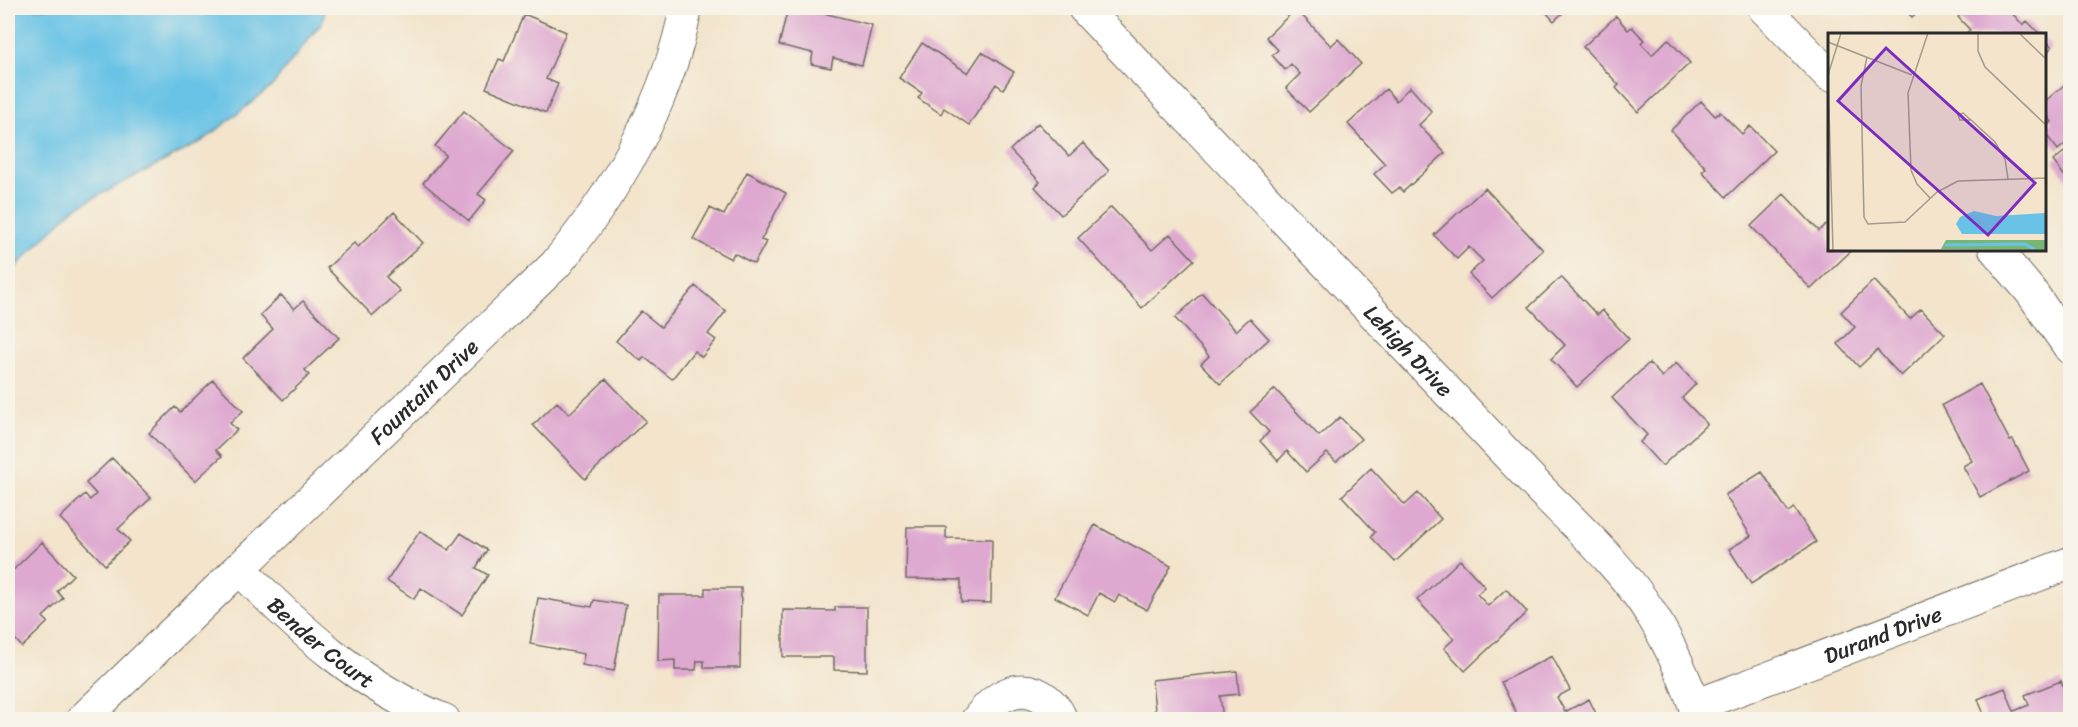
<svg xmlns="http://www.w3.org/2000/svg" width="2078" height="727" font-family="Sriracha,sans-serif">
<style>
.green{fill:#95d48a;stroke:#60805a;stroke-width:1.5}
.water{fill:#69c3e6;stroke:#4a7788;stroke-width:1.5}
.building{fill:#dea8d0}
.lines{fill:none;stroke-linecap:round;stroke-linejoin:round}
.street-casing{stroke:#716c63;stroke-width:34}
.street{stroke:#fff;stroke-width:32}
.labels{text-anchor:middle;stroke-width:5;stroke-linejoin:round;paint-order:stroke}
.street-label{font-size:22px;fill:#2b2b2b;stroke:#f7f3e8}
.inset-river{fill:none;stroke:#69c3e6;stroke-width:3}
.inset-road{fill:none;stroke:#a39a8b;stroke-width:1.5}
.view{fill:#7b2cbf;fill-opacity:0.15;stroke:#7b2cbf;stroke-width:3}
.inset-edge{fill:none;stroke:#2b2b2b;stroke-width:3}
</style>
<rect width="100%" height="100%" fill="#f7f3e8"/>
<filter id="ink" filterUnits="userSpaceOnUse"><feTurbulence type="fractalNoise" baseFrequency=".0167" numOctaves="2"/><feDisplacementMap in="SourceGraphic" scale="12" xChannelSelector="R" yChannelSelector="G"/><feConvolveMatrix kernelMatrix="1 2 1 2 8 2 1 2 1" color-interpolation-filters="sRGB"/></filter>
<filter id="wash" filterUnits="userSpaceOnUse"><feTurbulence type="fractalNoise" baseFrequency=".008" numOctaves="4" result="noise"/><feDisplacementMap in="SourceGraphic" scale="24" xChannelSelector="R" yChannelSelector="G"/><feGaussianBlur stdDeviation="1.35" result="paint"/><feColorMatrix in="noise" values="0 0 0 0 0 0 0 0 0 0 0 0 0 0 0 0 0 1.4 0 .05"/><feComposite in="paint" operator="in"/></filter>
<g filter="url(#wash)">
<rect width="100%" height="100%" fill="#f3e4cb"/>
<path class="green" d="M1022,710L1032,715L1036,719H1001L1011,711Z"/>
<path class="water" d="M8,8H326L322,22L271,87L204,140L73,209L8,275Z"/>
<g id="blocks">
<path class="building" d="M788,8H816L815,11L872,25L862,65L833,58L831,68L811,64L813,53L779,45Z
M1542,8H1568L1554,21Z
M1903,8H1922L1912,17Z
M1968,8H2007L2023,25L2027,21L2040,34H1965L1970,30L1958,17Z
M1296,9L1331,46L1338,39L1361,64L1309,112L1286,88L1300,74L1291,64L1285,70L1272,55L1278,50L1266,37Z
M524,14L566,32L546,79L558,84L546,113L486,88L499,59L504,61Z
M1616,16L1628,30L1632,27L1644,40L1641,43L1652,55L1668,39L1690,63L1638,112L1616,88L1619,85L1583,47Z
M2044,38L2052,47L2044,55Z
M922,43L968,73L982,52L1014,72L1003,89L996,84L969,125L944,108L941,114L918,98L922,93L899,78Z
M2070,80V143L2069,141L2058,150L2044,132V129L2052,122L2044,111V102Z
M1410,87L1432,112L1419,125L1445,153L1403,192L1399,188L1392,193L1374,174L1385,164L1348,124L1386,89L1396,101Z
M1701,101L1715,116L1720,112L1742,134L1750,126L1774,151L1726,197L1702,171L1706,168L1671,130Z
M464,111L514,151L478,194L486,200L469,221L423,183L446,155L435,146Z
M1038,123L1069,156L1083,143L1109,171L1061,215L1035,187L1040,182L1010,150Z
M2070,147V183L2053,161Z
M747,172L786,193L761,240L766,242L754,264L734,253L731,259L693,239L710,208L724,215Z
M1485,188L1543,250L1492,298L1469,274L1483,261L1469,247L1457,259L1434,235Z
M1784,194L1819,231L1829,222V249H1853L1811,289L1751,226Z
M1111,207L1152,250L1170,234L1194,260L1142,308L1078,238Z
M394,212L423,243L386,277L400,291L373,316L327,268L354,243L358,247Z
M1561,277L1597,315L1602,310L1629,339L1577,387L1551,359L1565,345L1529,307Z
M1874,280L1910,319L1921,309L1945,334L1901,376L1877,350L1859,367L1838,344L1855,327L1841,312Z
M695,286L726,311L708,334L716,340L702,357L694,351L672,379L644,357L641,361L616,341L641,311L661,327Z
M1202,293L1236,331L1250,318L1269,339L1220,384L1201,364L1209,356L1175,318Z
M281,295L294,309L303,301L339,338L305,370L309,375L283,400L243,358L273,329L260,315Z
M1649,363L1662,377L1676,363L1696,384L1682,398L1707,424L1662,466L1640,442L1647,435L1612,398Z
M606,379L646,421L585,479L533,425L557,402L569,414Z
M213,380L243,411L230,423L237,430L216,450L222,456L195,481L149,433L175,407L180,412Z
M1980,384L2010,441L2013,440L2029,471L1980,497L1963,466L1972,461L1942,405Z
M1275,389L1319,436L1340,417L1361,439L1336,462L1327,453L1306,472L1287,451L1278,461L1260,441L1269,432L1250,412Z
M112,458L151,498L118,529L130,541L105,565L60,518L85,494L90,500L96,494L86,483Z
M1371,468L1405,505L1418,493L1441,519L1395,562L1371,537L1375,532L1342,496Z
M1762,472L1788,512L1794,508L1816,542L1751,584L1729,549L1751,536L1725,495Z
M1095,525L1171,566L1147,610L1119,595L1115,602L1099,593L1088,615L1055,597Z
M907,527H946V538L992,539L991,603L961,602V580L906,579Z
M420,531L449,550L461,533L487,550L476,568L488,575L462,615L421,588L414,599L387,581Z
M42,542L73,575L57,591L63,598L43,617L48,622L22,647L8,631V575Z
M1460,560L1485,587L1477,594L1488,606L1506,589L1527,612L1465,671L1444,648L1454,639L1417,600Z
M705,588H741L740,668H704V661H697L696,670H675V660L658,661L659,595H705Z
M538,598L592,607L594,600L626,605L614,671L582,665L584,654L530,644Z
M835,607H867V671L834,670V657H783V610L835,611Z
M1552,656L1570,690L1557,697L1565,712L1589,699L1599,720H1520L1501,682Z
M1237,671L1239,694L1220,696L1223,720H1156L1152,680Z
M2061,681L2070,704V720H1986L1978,699L2005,688L2014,711L2029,705L2025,695Z"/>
</g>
</g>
<g filter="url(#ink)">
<use href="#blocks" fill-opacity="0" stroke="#716c63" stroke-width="1.5"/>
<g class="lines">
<g class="street-casing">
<g id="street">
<path id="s1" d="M1084,8L1542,491C1580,529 1623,568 1652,615C1672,648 1687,683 1700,720"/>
<path d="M1764,8L1829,75"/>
<path d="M1995,249L2032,293L2070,348"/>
<path id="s2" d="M239,568C299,630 363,688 444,720"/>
<path id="s3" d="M1695,706L2070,563"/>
<path id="s4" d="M82,720L556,264C617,190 667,103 686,8"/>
<path d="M977,720C994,697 1020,679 1047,700C1053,705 1059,711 1061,720"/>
</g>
</g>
<use href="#street" class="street"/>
</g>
</g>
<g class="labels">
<g class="street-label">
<text dy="8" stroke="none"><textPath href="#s1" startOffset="472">Lehigh Drive</textPath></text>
<text dy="8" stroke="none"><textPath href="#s4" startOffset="474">Fountain Drive</textPath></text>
<text dy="8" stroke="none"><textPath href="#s3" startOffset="201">Durand Drive</textPath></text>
<text dy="8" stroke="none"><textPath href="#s2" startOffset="111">Bender Court</textPath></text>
</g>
</g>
<g transform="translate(1828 33)">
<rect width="218" height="218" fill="#f3e4cb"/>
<path d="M118,207H217V217L113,216Z" fill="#78b676"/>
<path d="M146,178L168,183L217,180V201H134L128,191L132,184Z" fill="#69c3e6"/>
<path class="inset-river" d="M117,212L197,211L207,217"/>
<path class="inset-road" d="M100,0L80,60L83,137L89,151L102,165M150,0V18L157,34L218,92M191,0L218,26M0,9L84,42M39,24L33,53L36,184L40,191L77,189L109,159L130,148L218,145M143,87L135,80L130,82L132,87H143L167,109L177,126L180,146M5,217L0,42L13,0"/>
<path class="view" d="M58,15L207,150L160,202L10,68Z"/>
<rect width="218" height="218" class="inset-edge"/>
</g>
<rect width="2078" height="727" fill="none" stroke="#f7f3e8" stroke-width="30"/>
</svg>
